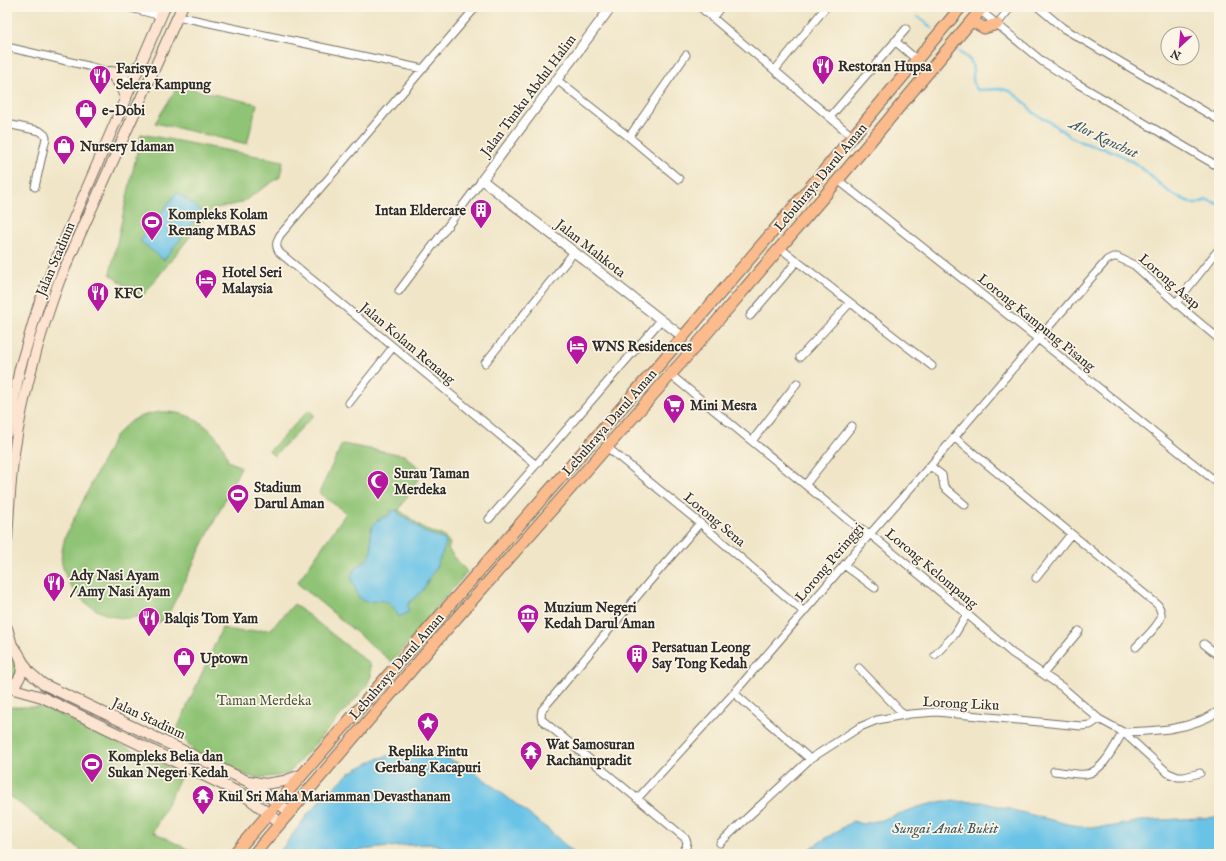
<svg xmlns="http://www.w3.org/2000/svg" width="1226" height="861" font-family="'IM FELL English',serif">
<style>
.green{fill:#8fc375;stroke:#5d7750}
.water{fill:#69c3e7;stroke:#4a7789}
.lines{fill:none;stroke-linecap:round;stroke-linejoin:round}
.stream{stroke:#69c3e7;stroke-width:2.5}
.minor-casing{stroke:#706c62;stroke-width:9}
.tertiary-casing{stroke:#706c62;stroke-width:11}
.secondary-casing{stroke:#706c62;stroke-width:12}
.primary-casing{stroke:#706c62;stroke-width:13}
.minor{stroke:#fff;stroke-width:7}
.tertiary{stroke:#fff;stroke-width:9}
.secondary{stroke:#fde4d1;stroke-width:10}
.primary{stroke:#fbbb8d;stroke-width:11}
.labels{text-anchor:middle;stroke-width:3.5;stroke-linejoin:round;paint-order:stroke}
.poi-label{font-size:14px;font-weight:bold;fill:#2b2b2b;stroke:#fcf5e5;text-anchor:start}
.street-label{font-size:14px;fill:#2b2b2b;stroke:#fcf5e5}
.park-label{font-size:14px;fill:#495941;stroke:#fcf5e5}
.water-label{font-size:15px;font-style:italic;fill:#3e5963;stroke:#fcf5e5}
</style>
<rect width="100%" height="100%" fill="#fcf5e5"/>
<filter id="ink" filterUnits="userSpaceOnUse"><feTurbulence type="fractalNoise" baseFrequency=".025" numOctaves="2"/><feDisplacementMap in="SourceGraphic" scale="8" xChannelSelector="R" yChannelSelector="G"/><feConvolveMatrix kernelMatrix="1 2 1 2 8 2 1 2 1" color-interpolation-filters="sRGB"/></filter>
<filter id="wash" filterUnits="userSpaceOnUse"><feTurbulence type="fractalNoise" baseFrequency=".012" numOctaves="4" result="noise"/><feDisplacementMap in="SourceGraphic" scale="16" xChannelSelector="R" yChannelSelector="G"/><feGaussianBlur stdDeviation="0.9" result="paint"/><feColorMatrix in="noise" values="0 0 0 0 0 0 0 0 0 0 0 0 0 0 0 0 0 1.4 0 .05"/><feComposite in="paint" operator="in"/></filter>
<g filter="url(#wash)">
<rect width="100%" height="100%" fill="#f0e5c7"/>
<path class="green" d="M178,86L257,104L247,144L155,123Z
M141,134L283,161L280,177L241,203L212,209L141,298L110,274Z
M309,410L314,415L274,456L269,451Z
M160,412C165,412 171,412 176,413C198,415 224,438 228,461L241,467L166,619L153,625L150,613C144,615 138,617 132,618C100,621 68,595 62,564C60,555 63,546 65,537L115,436C131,419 137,416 160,412Z
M342,444L404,455L423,471L399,510C408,516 417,524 426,529C435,535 444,532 450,544L448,549L467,572L392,662L297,583L346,513L319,493Z
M294,604L370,664L371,676L366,687L289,773L278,776L254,778L195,753L177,729L222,628L243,632L271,629Z
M7,646L12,650L19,663L15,678L7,685Z
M7,707H44L182,774L153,832L197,854H86L7,794Z"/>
<path class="water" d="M177,192L202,211L164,260L140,241Z
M398,510V513L411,521L424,532L438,537L445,540L446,544L435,570L431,575L423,590L409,603L408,606L409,612L399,617C396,612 393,605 387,602C377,597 367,608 359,597C357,595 356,589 354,586C352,581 350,577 353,572C356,564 367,563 370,555C375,545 365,534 375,523C379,518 386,517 391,514L390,511Z
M404,751L449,759L471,769L549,830L575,854H458L434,844L408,845L362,850L346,854H278L312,809L349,773L376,759Z
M943,801L982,802L1067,824L1087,827H1108L1140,821L1219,817V854H998L976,851L952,854H801L853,821L862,824L881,820L918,807Z"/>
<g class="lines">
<path class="stream" d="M918,17L932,28
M959,52C963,55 969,58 971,62C976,71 969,83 978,90L1002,89L1010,91L1022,100L1035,114L1047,120L1071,137L1081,142L1115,152L1138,165L1169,192L1176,196L1192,203L1195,204L1207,200L1219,204"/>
</g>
</g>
<g filter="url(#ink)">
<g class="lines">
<g class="minor-casing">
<path id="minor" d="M127,7L161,16
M476,7L280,235C276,242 275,247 280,253L536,465
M700,7L853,137
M976,7L1043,62L1078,84L1219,167
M1038,7L1063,28L1219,120
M177,16L423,69
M712,18L721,7
M997,24L1011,7
M895,41L917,60
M7,47L88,66L110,72L146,88
M775,70L826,7
M557,80L629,137L679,179
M830,117L906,29
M7,124L40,131L45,135L46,138L35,187
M629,137L686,55
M838,180L1038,339L1219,484
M780,248L932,366
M399,291L482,180
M1176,303L1219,249
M750,316L797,261
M800,357L850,303
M485,363L574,252
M671,375L853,524L870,534L967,614L1012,653L1062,687L1099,719L1123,732L1168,773L1178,777H1184L1200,773
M349,403L393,347
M955,438L1158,605C1160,609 1162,613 1161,617C1158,627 1143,640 1136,647
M752,441L797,383
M608,448L700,523L804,612
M930,466L942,475L944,487L965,505
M806,484L852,426
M489,519L661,320
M844,565L875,588
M1036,578L1071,534
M1204,644L1219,656
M935,655L955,634L967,614
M859,668L904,715
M1043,674L1079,631
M734,693L810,759L860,727L877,720L910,714L937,712L1081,726L1090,725L1099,719
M1123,732C1156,731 1191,730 1219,711
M1054,771C1064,772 1076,775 1086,774C1103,772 1115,745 1123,732
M637,799L734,693L844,565L870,534L930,466L1038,339L1107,260L1113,257H1117L1134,265L1176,303L1219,339
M720,843L810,759
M681,854L686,847L687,842L685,838L542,720L541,716L542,710L649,582L700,523"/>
</g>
<g class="tertiary-casing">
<path id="tertiary" d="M611,7L482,180L683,337"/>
</g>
<g class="secondary-casing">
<path id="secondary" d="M110,72C122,74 131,72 141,64
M110,72L120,85L126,99
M7,433L20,368L38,307L56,260L165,7
M7,539C9,510 10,482 14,453C23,394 39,335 60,279L182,7
M7,628L12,645
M7,643C26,652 28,680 7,689
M21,659L29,672L43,684L247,781L290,812
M10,688L42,697L244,795L281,823
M249,781L265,784L284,781L301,775"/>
</g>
<g class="primary-casing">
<path id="primary" d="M972,21L984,28L997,24
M234,854L390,673L658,366L776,228L961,7
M254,854L438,639L701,340L838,180L983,7"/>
</g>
<use href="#minor" class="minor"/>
<use href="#tertiary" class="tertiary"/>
<use href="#secondary" class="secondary"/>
<use href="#primary" class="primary"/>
</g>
</g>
<defs>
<g id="restaurant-pin" transform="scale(1.15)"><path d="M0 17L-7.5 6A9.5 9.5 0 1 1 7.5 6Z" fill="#b5179e" stroke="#fcf5e5"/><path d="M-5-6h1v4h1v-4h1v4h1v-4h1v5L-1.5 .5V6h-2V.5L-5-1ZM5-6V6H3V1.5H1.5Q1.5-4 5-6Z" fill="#fff"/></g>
<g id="shop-pin" transform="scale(1.15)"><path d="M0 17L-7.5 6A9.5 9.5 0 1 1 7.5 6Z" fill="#b5179e" stroke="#fcf5e5"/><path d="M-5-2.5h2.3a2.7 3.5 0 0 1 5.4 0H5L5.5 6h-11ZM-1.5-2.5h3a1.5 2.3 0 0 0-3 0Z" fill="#fff"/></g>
<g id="building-pin" transform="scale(1.15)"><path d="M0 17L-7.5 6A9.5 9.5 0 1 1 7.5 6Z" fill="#b5179e" stroke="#fcf5e5"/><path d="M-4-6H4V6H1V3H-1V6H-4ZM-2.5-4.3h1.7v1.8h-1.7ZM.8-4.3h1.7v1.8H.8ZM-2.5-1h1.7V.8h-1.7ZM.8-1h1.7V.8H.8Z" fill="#fff"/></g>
<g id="stadium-pin" transform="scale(1.15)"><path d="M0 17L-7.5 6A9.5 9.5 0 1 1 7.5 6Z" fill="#b5179e" stroke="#fcf5e5"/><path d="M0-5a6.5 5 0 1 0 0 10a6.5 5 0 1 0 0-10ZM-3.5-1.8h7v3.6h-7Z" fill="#fff"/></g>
<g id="hotel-pin" transform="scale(1.15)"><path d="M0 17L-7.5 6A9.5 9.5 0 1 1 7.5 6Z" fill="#b5179e" stroke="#fcf5e5"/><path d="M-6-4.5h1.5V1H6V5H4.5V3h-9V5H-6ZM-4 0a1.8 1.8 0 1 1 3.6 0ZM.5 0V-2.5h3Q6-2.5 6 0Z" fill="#fff"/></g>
<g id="supermarket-pin" transform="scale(1.15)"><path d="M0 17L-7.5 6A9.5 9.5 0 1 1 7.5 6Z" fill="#b5179e" stroke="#fcf5e5"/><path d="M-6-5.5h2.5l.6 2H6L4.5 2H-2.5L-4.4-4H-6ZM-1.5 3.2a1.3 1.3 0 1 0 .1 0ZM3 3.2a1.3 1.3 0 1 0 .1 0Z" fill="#fff"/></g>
<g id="mosque-pin" transform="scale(1.15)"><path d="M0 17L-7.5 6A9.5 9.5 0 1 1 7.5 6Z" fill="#b5179e" stroke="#fcf5e5"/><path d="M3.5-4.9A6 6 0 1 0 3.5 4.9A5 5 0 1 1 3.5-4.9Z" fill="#fff"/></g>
<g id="museum-pin" transform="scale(1.15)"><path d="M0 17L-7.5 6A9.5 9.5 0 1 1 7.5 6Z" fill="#b5179e" stroke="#fcf5e5"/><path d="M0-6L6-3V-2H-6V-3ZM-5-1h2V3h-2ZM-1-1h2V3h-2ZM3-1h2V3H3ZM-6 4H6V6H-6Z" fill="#fff"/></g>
<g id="sight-pin" transform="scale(1.15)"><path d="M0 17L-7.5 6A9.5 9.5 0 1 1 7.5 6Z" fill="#b5179e" stroke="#fcf5e5"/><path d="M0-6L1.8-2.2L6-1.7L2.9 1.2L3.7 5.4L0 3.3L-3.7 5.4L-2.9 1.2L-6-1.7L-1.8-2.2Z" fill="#fff"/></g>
<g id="temple-pin" transform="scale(1.15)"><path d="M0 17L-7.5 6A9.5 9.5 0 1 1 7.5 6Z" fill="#b5179e" stroke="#fcf5e5"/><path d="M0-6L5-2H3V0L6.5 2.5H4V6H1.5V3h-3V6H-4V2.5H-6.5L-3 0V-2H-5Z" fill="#fff"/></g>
</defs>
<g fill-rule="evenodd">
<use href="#restaurant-pin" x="823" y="66"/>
<use href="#restaurant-pin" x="100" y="76"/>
<use href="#shop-pin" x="86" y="110"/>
<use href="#shop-pin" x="64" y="146"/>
<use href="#building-pin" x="481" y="210"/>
<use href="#stadium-pin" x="152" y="222"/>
<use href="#hotel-pin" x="206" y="280"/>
<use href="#restaurant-pin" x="98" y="293"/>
<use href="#hotel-pin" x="577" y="346"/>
<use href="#supermarket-pin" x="674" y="405"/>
<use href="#mosque-pin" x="378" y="481"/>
<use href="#stadium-pin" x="238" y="495"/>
<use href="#restaurant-pin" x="54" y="583"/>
<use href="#museum-pin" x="528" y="615"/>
<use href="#restaurant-pin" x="149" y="618"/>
<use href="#building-pin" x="637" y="655"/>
<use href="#shop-pin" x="184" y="658"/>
<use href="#sight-pin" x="428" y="723"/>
<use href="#temple-pin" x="531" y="752"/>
<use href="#stadium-pin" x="92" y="764"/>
<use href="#temple-pin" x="203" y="796"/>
</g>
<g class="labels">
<g class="poi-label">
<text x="838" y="71">Restoran Hupsa</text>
<text x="116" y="73">Farisya<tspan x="116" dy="16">Selera Kampung</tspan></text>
<text x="102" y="115">e-Dobi</text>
<text x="80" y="151">Nursery Idaman</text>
<text x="466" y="215" text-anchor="end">Intan Eldercare</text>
<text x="168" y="219">Kompleks Kolam<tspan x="168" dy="16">Renang MBAS</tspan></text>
<text x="222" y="277">Hotel Seri<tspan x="222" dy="16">Malaysia</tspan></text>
<text x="114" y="298">KFC</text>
<text x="592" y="351">WNS Residences</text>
<text x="690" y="410">Mini Mesra</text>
<text x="394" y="478">Surau Taman<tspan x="394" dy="16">Merdeka</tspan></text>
<text x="254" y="492">Stadium<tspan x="254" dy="16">Darul Aman</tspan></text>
<text x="70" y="580">Ady Nasi Ayam<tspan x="70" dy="16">/ Amy Nasi Ayam</tspan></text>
<text x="544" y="612">Muzium Negeri<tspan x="544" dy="16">Kedah Darul Aman</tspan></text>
<text x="164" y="623">Balqis Tom Yam</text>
<text x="652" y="652">Persatuan Leong<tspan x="652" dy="16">Say Tong Kedah</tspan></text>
<text x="200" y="663">Uptown</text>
<text x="546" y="749">Wat Samosuran<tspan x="546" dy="16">Rachanupradit</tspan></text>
<text x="428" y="756" text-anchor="middle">Replika Pintu<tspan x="428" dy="16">Gerbang Kacapuri</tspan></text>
<text x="108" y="761">Kompleks Belia dan<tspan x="108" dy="16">Sukan Negeri Kedah</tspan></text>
<text x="218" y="801">Kuil Sri Maha Mariamman Devasthanam</text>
</g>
<g class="street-label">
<text transform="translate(528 95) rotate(-53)" y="5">Jalan Tunku Abdul Halim</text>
<text transform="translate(820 177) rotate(-50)" y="5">Lebuhraya Darul Aman</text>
<text transform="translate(591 248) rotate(38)" y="5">Jalan Mahkota</text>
<text transform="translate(55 259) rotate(-67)" y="5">Jalan Stadium</text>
<text transform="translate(1170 281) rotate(41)" y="5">Lorong Asap</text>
<text transform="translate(1037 322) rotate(39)" y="5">Lorong Kampung Pisang</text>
<text transform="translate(408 343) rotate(40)" y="5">Jalan Kolam Renang</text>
<text transform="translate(609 422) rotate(-49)" y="5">Lebuhraya Darul Aman</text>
<text transform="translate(715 519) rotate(40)" y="5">Lorong Sena</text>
<text transform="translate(829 562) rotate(-50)" y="5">Lorong Peringgi</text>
<text transform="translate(932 568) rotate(40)" y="5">Lorong Kelompang</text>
<text transform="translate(396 666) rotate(-49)" y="5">Lebuhraya Darul Aman</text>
<text transform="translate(961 703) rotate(3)" y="5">Lorong Liku</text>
<text transform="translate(149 718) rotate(25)" y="5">Jalan Stadium</text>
</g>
<g class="park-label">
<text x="264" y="705">Taman Merdeka</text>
</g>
<g class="water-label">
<text transform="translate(1104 138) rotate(25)" y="5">Alor Kanchut</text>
<text x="945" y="833">Sungai Anak Bukit</text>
</g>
</g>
<rect width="1226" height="861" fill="none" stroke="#fcf5e5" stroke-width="24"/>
<g transform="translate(1180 46) rotate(206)"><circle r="19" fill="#fcf5e5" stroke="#a8a49b"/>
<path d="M0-3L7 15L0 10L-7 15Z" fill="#b5179e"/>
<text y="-6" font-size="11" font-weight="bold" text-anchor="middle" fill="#2b2b2b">N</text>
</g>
</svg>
